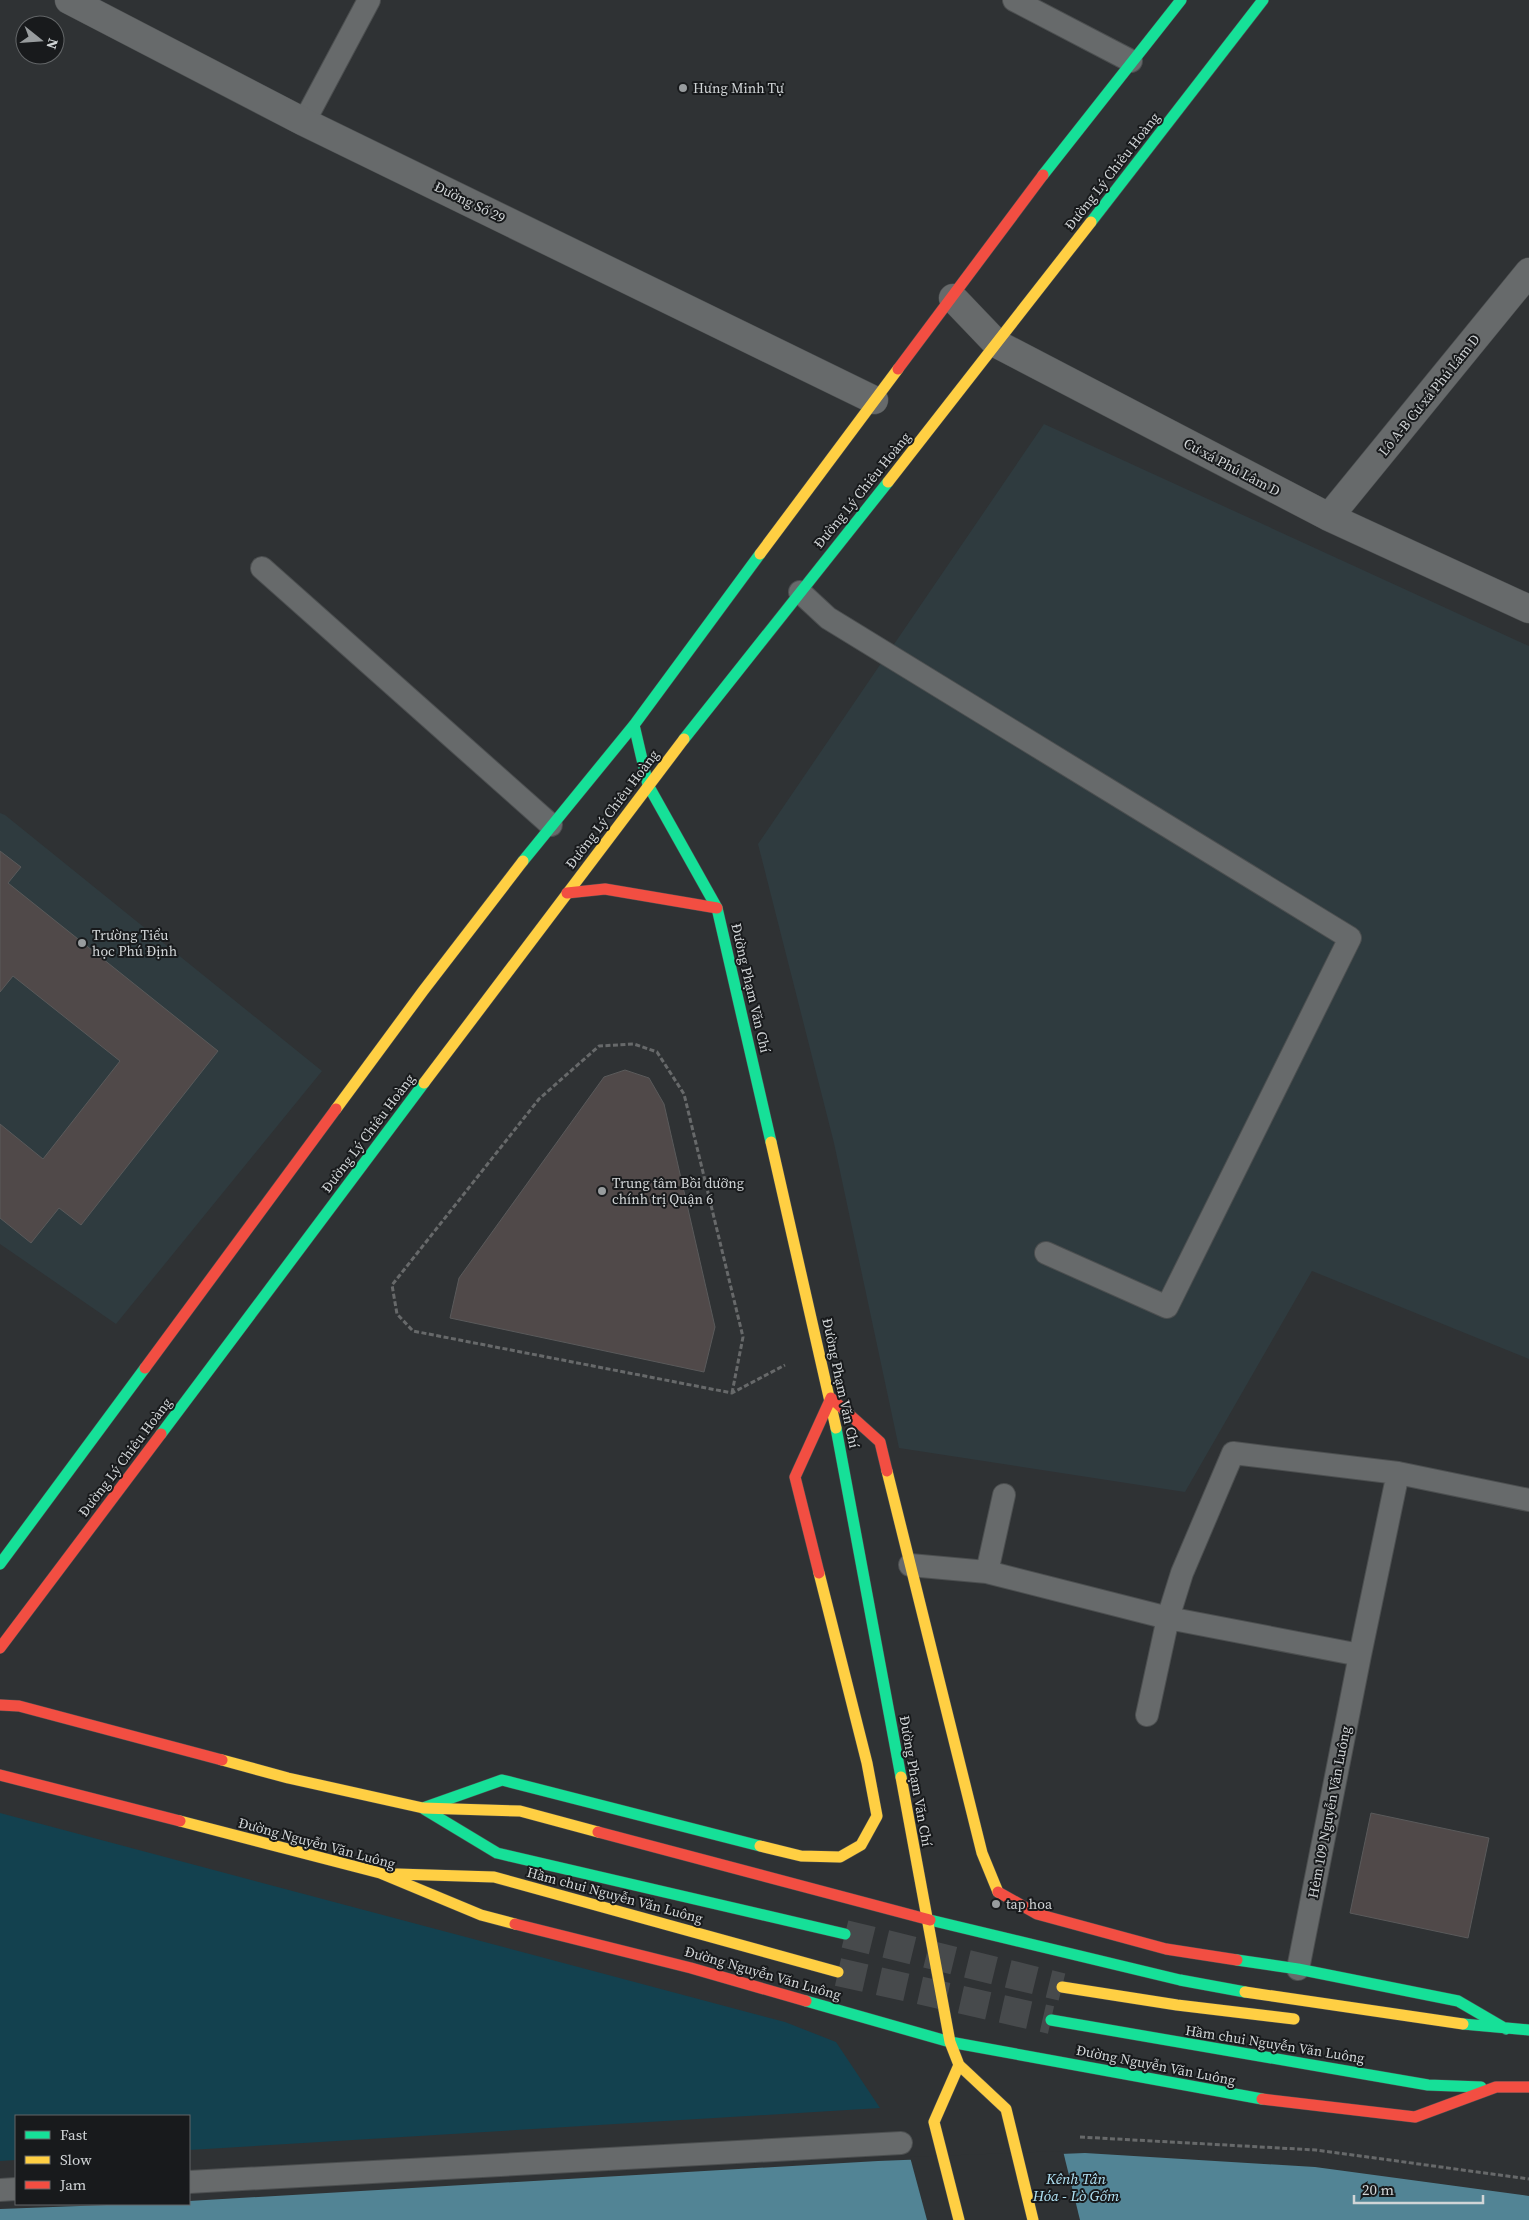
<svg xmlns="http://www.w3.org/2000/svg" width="1529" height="2220" font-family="'Source Serif 4',serif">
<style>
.built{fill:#2f3b3f}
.green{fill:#13414f}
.water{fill:#528495}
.pier{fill:#2f3234}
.building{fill:#504949;stroke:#5a5a5b}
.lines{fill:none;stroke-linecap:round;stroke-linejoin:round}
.secondary-tunnel{stroke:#474a4c;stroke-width:28;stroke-dasharray:28 14;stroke-linecap:butt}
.lane-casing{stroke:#4c4f50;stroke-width:24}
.street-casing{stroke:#4c4f50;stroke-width:29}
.fast-casing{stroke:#4c4f50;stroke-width:12}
.slow-casing{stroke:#4c4f50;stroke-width:12}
.jam-casing{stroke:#4c4f50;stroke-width:12}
.path{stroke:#67696a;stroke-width:3;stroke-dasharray:5 2.5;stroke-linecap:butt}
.lane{stroke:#676a6b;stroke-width:22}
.street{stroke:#676a6b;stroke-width:28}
.fast{stroke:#16e098;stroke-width:11}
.slow{stroke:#ffcf43;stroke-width:11}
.jam{stroke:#f24e42;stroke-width:11}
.poi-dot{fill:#989c9e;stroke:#181a1c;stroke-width:2}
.labels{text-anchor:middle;stroke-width:4;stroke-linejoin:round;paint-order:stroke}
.poi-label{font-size:14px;fill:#d1d5d7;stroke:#181a1c;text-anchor:start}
.street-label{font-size:14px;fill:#d1d5d7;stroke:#181a1c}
.water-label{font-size:15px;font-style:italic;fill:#b2e4f6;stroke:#181a1c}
</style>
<rect width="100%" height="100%" fill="#2f3234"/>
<path class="built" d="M1044,424L1529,646V1359L1312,1271L1185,1492L899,1448L834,1143L758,844Z
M0,813L5,815L322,1071L116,1324L0,1244Z"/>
<path class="green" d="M0,1813L785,2022L836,2042L880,2108L189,2150V2116H16V2160L0,2161Z"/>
<path class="water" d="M1085,2153L1315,2167L1529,2196V2220H0V2209L133,2204H189V2201L878,2161Z"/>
<path class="pier" d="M1063,2151L1080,2220H927L910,2157Z"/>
<path class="building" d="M0,851L21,867L8,883L218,1051L81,1225L59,1208L31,1243L0,1218V1124L43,1159L120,1061L13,976L0,992Z
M625,1070L649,1078L664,1104L715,1327L704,1372L450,1318L459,1278L604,1077Z
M1371,1813L1489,1838L1468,1938L1350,1913Z"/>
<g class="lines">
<path class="secondary-tunnel" d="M845,1934L1062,1987
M838,1972L1051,2020"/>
<g class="lane-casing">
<path id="lane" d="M1014,0L1131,61
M304,122L369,0
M262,568L551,825
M800,592L828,618L1350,938L1167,1307L1046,1253
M1398,1473L1529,1500
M910,1565L987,1572L1168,1618L1360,1655
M987,1572L1004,1495
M1147,1715L1168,1618L1182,1573L1233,1453L1398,1473L1360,1655L1298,1969
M189,2182L901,2143
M0,2190L16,2189"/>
</g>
<g class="street-casing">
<path id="street" d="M69,0L304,122L874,400
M953,298L997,344L1329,517L1529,609
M1329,517L1529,272"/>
</g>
<g class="fast-casing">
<path id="fast" d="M1043,175L1181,0
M1091,222L1263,0
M634,725L648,785L717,908L771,1142
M684,739L888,482
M523,861L634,725L760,554
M836,1428L901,1777
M161,1434L424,1083
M0,1564L145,1368
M423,1808L502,1780L760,1846
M424,1809L497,1853L845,1934
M930,1920L1180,1980L1245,1992
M1237,1960L1298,1969L1458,2001L1506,2029
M806,2001L950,2042L1262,2099
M1051,2020L1428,2085L1481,2087
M1463,2024L1529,2030"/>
</g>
<g class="slow-casing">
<path id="slow" d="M888,482L1091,222
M760,554L898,369
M424,1083L684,739
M336,1109L423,991L523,861
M771,1142L836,1428
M887,1471L982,1853L998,1892
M222,1760L288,1778L423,1808L520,1811L598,1832
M901,1777L950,2042L959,2065L1006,2109L1033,2220
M180,1821L380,1873L481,1915L515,1924
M760,1846L801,1856L840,1857L861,1845L877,1816L867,1763L819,1573
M397,1874L494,1877L838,1972
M1062,1987L1177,2005L1294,2019
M1245,1992L1463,2024
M959,2065L934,2122L959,2220"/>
</g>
<g class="jam-casing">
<path id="jam" d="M898,369L1043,175
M567,893L605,889L717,908
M145,1368L336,1109
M819,1573L795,1477L831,1398L880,1442L887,1471
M0,1648L161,1434
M0,1705L19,1706L222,1760
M0,1775L180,1821
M598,1832L930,1920
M998,1892L1037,1914L1166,1949L1237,1960
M515,1924L691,1968L806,2001
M1262,2099L1415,2117L1496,2087H1529"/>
</g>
<path class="path" d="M732,1393L743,1337L684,1094L657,1052L634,1044L599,1046L539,1099L392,1285L397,1314L413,1331L732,1393L785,1365
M1080,2137L1316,2150L1529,2179"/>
<use href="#lane" class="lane"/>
<use href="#street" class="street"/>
<use href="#fast" class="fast"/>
<use href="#slow" class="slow"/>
<use href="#jam" class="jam"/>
</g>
<g class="poi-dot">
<circle cx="683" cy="88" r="5"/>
<circle cx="82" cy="943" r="5"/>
<circle cx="602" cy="1191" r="5"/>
<circle cx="996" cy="1904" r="5"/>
</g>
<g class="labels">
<g class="poi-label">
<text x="693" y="93">Hưng Minh Tự</text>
<text x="92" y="940">Trường Tiểu<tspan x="92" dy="16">học Phú Định</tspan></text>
<text x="612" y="1188">Trung tâm Bồi dưỡng<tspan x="612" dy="16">chính trị Quận 6</tspan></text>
<text x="1006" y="1909">tap hoa</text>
</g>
<g class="street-label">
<text transform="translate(1112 171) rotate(-52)" y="5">Đường Lý Chiêu Hoàng</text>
<text transform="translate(470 202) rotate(26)" y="5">Đường Số 29</text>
<text transform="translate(1429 395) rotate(-51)" y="5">Lô A-B Cư xá Phú Lâm D</text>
<text transform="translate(1232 467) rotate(28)" y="5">Cư xá Phú Lâm D</text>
<text transform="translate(862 490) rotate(-51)" y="5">Đường Lý Chiêu Hoàng</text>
<text transform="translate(612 809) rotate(-53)" y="5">Đường Lý Chiêu Hoàng</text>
<text transform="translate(751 988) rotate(77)" y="5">Đường Phạm Văn Chí</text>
<text transform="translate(368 1133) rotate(-53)" y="5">Đường Lý Chiêu Hoàng</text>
<text transform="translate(841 1383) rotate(78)" y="5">Đường Phạm Văn Chí</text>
<text transform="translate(125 1457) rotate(-53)" y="5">Đường Lý Chiêu Hoàng</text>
<text transform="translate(916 1781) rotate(80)" y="5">Đường Phạm Văn Chí</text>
<text transform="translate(1329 1812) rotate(-79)" y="5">Hẻm 109 Nguyễn Văn Luông</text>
<text transform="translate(317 1843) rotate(15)" y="5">Đường Nguyễn Văn Luông</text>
<text transform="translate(615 1895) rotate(15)" y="5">Hầm chui Nguyễn Văn Luông</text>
<text transform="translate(763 1973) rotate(16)" y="5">Đường Nguyễn Văn Luông</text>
<text transform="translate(1275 2044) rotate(9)" y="5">Hầm chui Nguyễn Văn Luông</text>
<text transform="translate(1156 2065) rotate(11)" y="5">Đường Nguyễn Văn Luông</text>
</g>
<g class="water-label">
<text x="1076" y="2184">Kênh Tân<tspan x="1076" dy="17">Hóa - Lò Gốm</tspan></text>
</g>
</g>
<rect x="15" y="2115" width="175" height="90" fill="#181a1c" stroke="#626567"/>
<rect x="25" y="2131" width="25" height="8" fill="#16e098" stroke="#626567"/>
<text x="60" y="2140" font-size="15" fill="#d1d5d7">Fast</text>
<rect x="25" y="2156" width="25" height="8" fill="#ffcf43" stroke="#626567"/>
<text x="60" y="2165" font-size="15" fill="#d1d5d7">Slow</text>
<rect x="25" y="2181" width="25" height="8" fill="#f24e42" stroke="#626567"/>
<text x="60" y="2190" font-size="15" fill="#d1d5d7">Jam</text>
<g transform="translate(40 40) rotate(107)"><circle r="24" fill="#181a1c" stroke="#626567"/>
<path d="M0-4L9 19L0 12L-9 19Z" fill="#989c9e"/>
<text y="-8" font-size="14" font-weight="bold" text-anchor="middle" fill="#d1d5d7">N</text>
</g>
<path d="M1354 2195v8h129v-8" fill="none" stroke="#d1d5d7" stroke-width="2.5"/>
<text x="1362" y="2195" font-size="15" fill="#d1d5d7" stroke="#181a1c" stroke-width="4" paint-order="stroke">20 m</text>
</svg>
